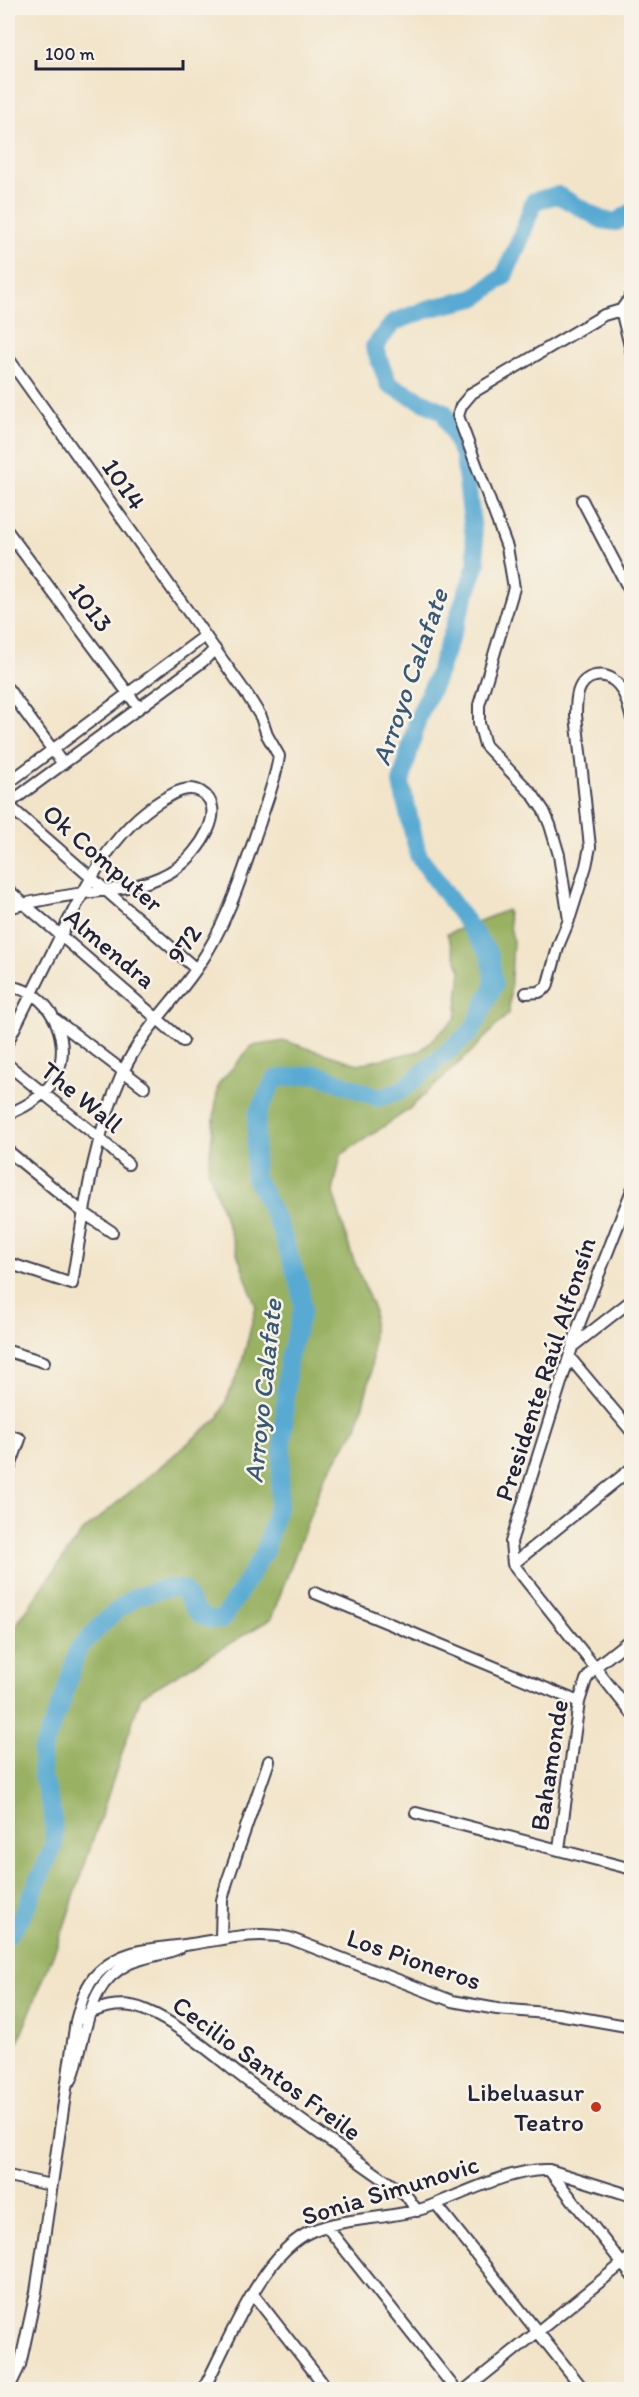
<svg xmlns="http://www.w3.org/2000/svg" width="639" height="2397" font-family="Itim,sans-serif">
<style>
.forest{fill:#98b162;stroke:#5d6a4e;stroke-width:1.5}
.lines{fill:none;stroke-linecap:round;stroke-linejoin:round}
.river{stroke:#58aad3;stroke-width:18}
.minor-casing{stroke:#413f50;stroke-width:14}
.minor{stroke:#fff;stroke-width:10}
.poi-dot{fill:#c8321e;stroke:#f7f3e8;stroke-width:2}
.labels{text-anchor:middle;stroke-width:5;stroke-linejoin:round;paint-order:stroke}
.street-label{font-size:26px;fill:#22223b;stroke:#f7f3e8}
.poi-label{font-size:26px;fill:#22223b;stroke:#f7f3e8;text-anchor:end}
.water-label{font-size:27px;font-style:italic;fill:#385878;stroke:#f7f3e8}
</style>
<rect width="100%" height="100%" fill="#f7f3e8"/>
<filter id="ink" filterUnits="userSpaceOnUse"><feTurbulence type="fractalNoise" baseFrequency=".0167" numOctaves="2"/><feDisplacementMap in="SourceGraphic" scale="12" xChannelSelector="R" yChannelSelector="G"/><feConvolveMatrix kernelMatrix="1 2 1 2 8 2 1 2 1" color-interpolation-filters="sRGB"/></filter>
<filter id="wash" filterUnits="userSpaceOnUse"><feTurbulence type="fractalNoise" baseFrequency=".008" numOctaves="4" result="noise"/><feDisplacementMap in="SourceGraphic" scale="24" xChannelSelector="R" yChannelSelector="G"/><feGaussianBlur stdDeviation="1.35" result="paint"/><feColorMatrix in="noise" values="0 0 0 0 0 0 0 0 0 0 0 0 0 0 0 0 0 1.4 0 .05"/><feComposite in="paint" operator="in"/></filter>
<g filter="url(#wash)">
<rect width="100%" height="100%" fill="#f2e4c9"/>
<path class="forest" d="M507,910L513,941L509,1013L471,1052L407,1111L341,1155L333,1192L351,1253L374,1310L371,1375L357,1427L324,1478L271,1619L141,1696L63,1930L8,2067V1636L81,1533L219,1417L241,1366L256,1307L208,1170L218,1084L252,1046L285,1041L358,1064L420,1051L456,1018L461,971L447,934Z"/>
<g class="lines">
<path class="river" d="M8,1935L23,1915L54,1845L53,1814L42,1776L41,1753L63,1699L78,1649L109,1617L135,1597L166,1588L183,1589C194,1608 197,1621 222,1620L265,1551L279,1502L288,1362L303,1308L300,1287L281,1230L254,1175L257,1114L275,1079L317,1074L379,1098L402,1090L472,1031L494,985L490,955L418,855L401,783L418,718L436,679L477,563L464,457L444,412L389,385L374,347L394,322L431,308L475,298L504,276L520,240L534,201L558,195L602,220L616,222L632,212"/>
</g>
</g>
<g filter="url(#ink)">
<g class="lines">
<g class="minor-casing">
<path id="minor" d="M621,310L632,354
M621,310L632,295
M8,358L248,696L261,717L267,735L279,756C276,778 267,800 260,822C243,872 228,923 197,968C173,1003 141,1032 123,1072C93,1139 84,1211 72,1284L8,1263
M582,500L632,595
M8,532L139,708
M8,689L63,764
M8,783L205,636
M8,804L203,661L215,649
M8,805L196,969
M8,890L183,1041
M8,908C32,901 58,897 83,893C117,889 150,887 178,867C197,854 230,809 201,792C191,786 180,790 171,795C114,824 87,885 59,939C42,973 25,1007 8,1041
M570,917L586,866L590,847L576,715C576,700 576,680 595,676C601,675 608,676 613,680C625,688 628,706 632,719
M8,987C48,988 73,1038 57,1074C48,1094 28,1106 8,1114
M526,993L539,992L547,987L559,944L569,920L559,855L550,825L544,811L533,795L485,745L479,723V705L514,588L507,547L458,416L461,406L472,393L604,315L621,310
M56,1020L144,1087
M8,1065L98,1137L128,1164
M8,1151L84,1213L112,1232
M632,1190L580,1322L511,1542L513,1564L632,1714
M573,1346L632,1300
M8,1351L44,1362
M570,1358L632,1432
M8,1435L20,1439L8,1472
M513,1564L632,1468
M315,1593L579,1702
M416,1813L632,1869
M559,1849L579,1702L586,1680L594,1668L632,1638
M221,1938L222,1900L227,1882L269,1761
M76,2021C96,2007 121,2000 145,2010C180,2024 216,2057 246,2080C299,2119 352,2157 406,2195L417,2211
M71,2080C75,2072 77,2062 79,2053C89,2017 92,1981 130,1963C146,1956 164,1955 179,1948
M549,2170L632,2276
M8,2176L51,2185
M436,2204L584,2390
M327,2227L456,2390
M253,2294L328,2390
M8,2390L20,2365L36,2292L76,2021C81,2003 85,1985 99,1972C124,1948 153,1949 185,1945C221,1940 253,1930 289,1938L452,2001L497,2009L558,2014L632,2027
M203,2390C229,2342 261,2253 312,2231C349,2216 391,2220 428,2207C463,2194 512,2168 549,2170L632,2196
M465,2390L632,2256"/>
</g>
<use href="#minor" class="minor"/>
</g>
</g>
<circle class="poi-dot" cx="596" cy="2107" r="6"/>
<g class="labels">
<g class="street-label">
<text transform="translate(124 484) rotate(55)" y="9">1014</text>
<text transform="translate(91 607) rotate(53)" y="9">1013</text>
<text transform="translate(103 858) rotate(41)" y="9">Ok Computer</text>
<text transform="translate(184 944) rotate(-56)" y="9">972</text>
<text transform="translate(110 948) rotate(40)" y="9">Almendra</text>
<text transform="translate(82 1097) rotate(39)" y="9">The Wall</text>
<text transform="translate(545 1369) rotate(-72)" y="9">Presidente Raúl Alfonsín</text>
<text transform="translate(549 1765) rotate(-81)" y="9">Bahamonde</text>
<text transform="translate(414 1959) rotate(19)" y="9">Los Pioneros</text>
<text transform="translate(267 2068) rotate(36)" y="9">Cecilio Santos Freile</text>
<text transform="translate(390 2190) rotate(-17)" y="9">Sonia Simunovic</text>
</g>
<g class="poi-label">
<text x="584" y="2101">Libeluasur<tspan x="584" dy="30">Teatro</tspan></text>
</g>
<g class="water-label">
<text transform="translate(410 677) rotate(-71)" y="9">Arroyo Calafate</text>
<text transform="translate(263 1391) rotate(-84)" y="9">Arroyo Calafate</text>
</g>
</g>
<rect width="639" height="2397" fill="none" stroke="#f7f3e8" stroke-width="30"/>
<path d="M36 60v9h147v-9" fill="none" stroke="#22223b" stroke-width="3"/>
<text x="45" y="60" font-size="18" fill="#22223b" stroke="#f7f3e8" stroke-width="4.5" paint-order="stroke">100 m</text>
</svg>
